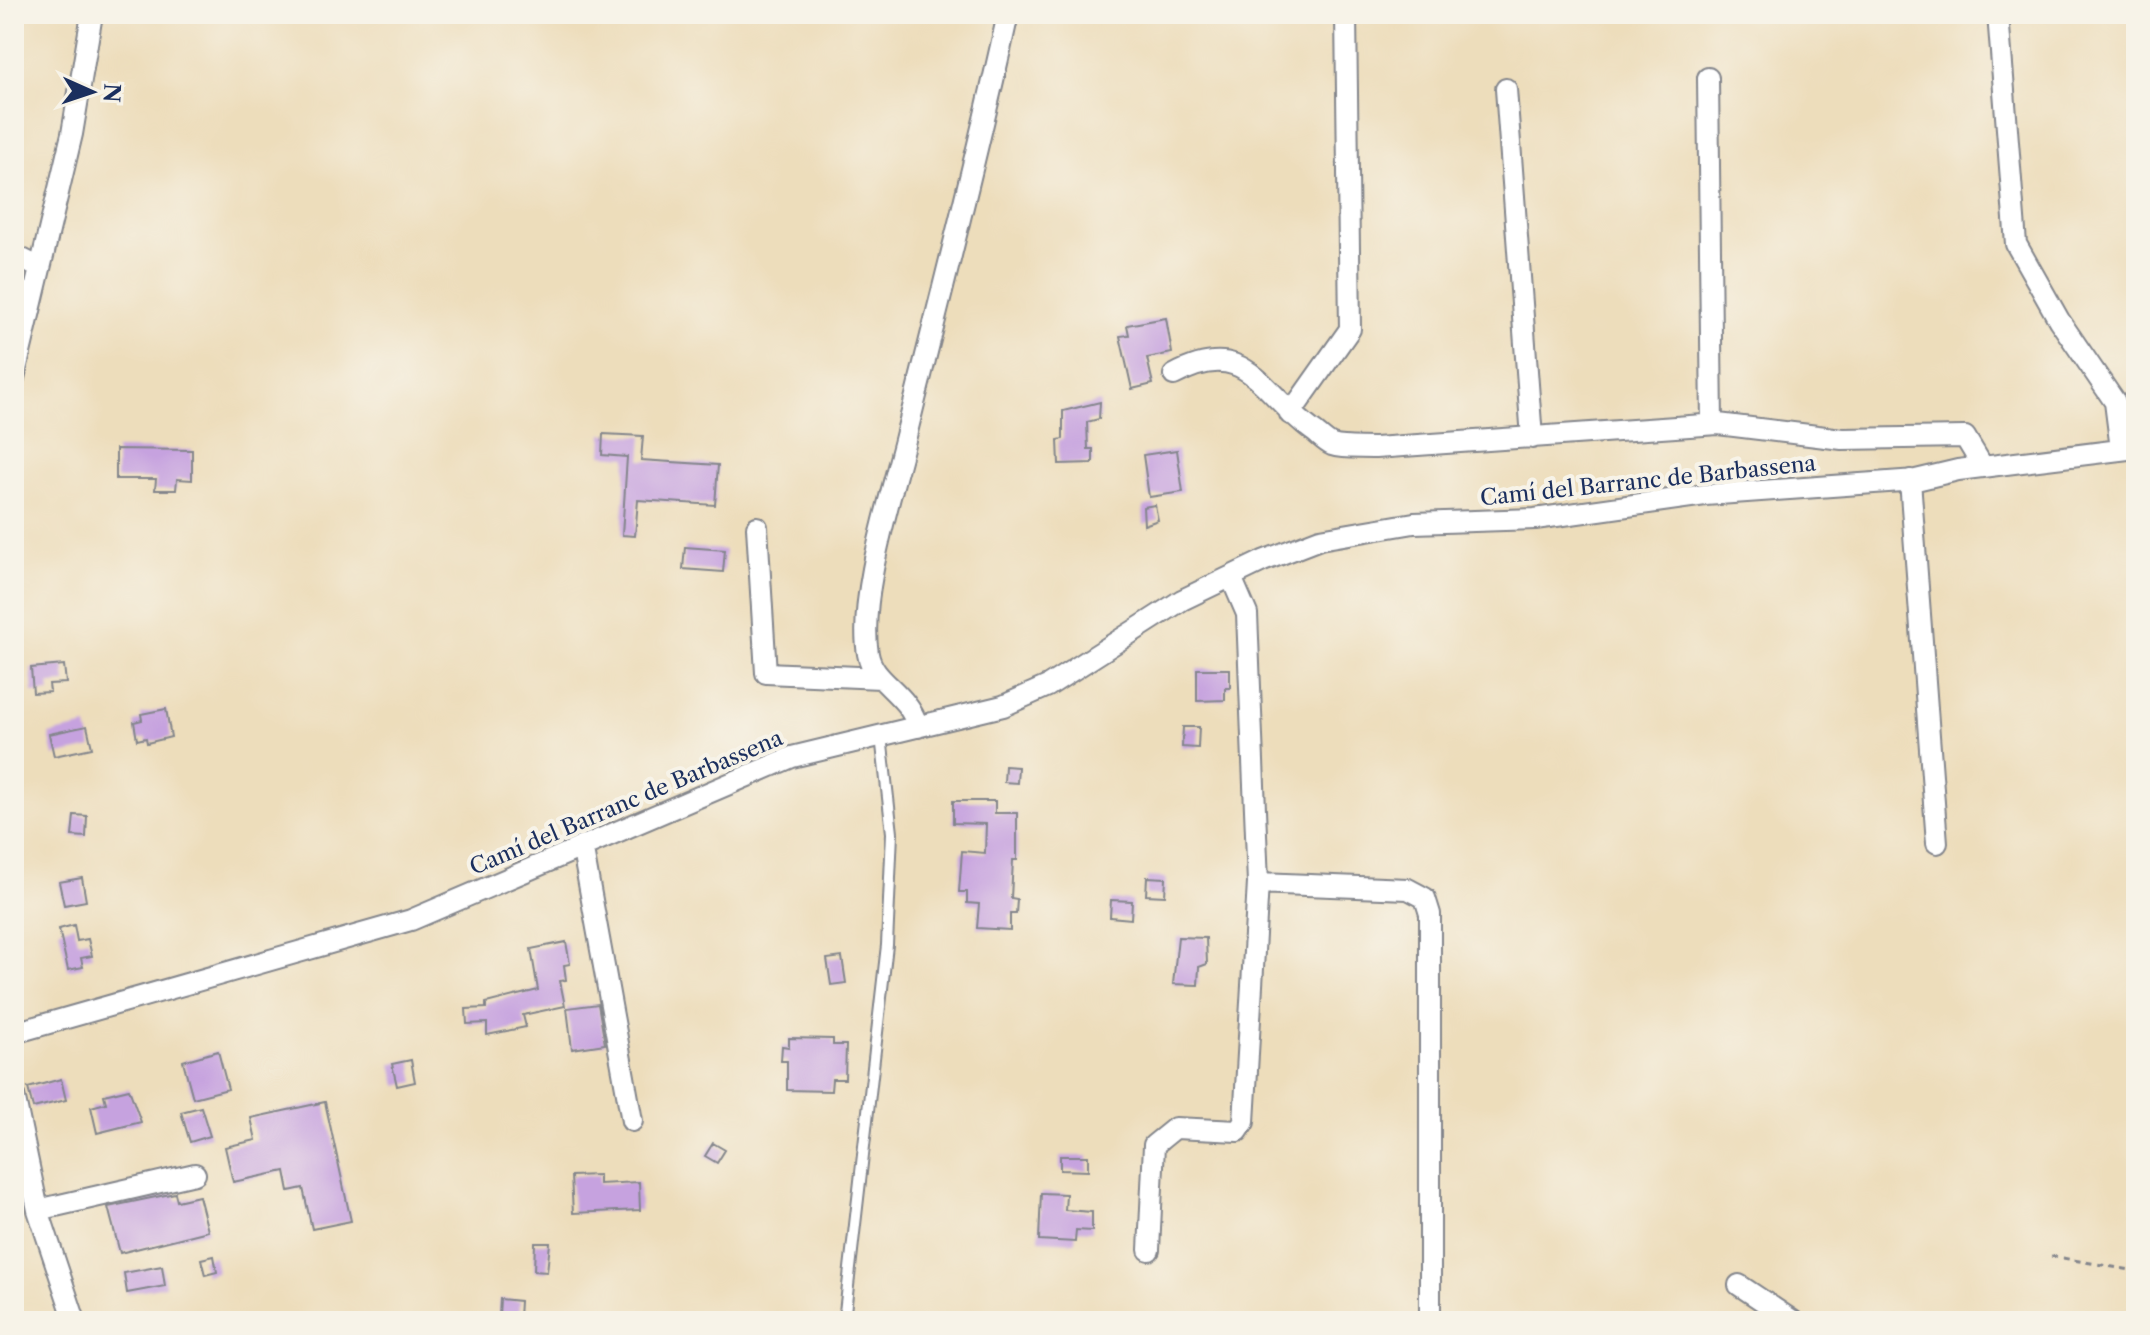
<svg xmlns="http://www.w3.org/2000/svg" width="2150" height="1335" font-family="'Libre Caslon Text',serif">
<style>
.building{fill:#c6a2df}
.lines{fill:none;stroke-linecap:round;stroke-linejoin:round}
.service-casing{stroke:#84868c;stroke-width:14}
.minor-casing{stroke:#84868c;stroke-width:24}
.path{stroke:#84868c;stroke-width:3;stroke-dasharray:6 6;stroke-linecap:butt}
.service{stroke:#fff;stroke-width:10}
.minor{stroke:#fff;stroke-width:20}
.labels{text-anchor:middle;stroke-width:8;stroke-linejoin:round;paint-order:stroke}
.street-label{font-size:22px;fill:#1b2f5e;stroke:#f7f3e8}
</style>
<rect width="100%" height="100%" fill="#f7f3e8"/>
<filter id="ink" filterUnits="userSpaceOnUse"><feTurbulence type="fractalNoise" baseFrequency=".0125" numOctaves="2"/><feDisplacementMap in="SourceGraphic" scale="16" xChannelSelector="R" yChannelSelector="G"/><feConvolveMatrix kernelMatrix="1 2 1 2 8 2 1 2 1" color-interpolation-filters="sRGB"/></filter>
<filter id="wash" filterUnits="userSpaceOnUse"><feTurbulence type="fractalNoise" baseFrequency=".006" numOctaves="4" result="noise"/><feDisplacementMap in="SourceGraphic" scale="32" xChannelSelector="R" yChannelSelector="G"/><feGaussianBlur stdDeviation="1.8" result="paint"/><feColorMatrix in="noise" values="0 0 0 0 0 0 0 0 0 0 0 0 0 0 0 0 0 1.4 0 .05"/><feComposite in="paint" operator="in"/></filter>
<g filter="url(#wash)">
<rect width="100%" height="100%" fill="#edddbb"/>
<g id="blocks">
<path class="building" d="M1166,318L1172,353L1147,358L1153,384L1132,389L1120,336L1129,335L1127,325Z
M1100,402L1099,419L1087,422L1088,449H1093V463L1059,464L1058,440L1063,439V411Z
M603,434L643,436L641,460L718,465L715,505L638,500L635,536L622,535L627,457L602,455Z
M116,449L192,450V480L177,479L176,490H155L156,479H116Z
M1177,450L1183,492L1149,497L1143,455Z
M1155,505L1158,520L1144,525L1143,507Z
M685,547L725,550L723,572L683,569Z
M64,665L66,683L49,684L50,692L33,693L31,668Z
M1197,669H1230V688H1225V700L1197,701Z
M166,709L171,737L147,743L146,738L137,740L134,722L142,720L141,714Z
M87,726L92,748L54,756L49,734Z
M1183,727H1199L1198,748L1182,747Z
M1005,766L1018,767L1017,783L1004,782Z
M953,801H995V813H1017V860H1013L1011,898L1017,899L1016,914H1010V930L977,928L979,904L967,903V892H959L962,851L985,853L986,824L953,823Z
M74,815L87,816L86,837L72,836Z
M1147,877L1166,878L1165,896L1146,895Z
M82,878L86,901L64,905L59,882Z
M1111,900L1132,901L1131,919L1110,917Z
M74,925L77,941L88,939L92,956L81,958L83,967L68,970L59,929Z
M1178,937L1206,938L1207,964L1199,967L1198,985L1173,984Z
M566,942L570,964L564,965L566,980L560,981L565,1006L523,1015L526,1027L487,1035V1023L467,1024L466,1009L486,1008V1003L538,990L531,949Z
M842,957L846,983L831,985L827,959Z
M598,1004L605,1044L572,1049L567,1008Z
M789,1038L833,1039V1045H846L845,1079H832L831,1091L787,1090V1061H781L782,1046L789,1047Z
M218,1051L228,1089L193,1098L183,1061Z
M411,1060L415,1082L397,1086L392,1064Z
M61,1079L66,1100L33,1108L28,1088Z
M129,1089L141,1122L97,1133L91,1107L106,1103L104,1095Z
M325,1102L351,1221L312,1229L303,1188L289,1191L285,1171L233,1182L225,1147L256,1140L251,1118Z
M201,1107L210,1136L190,1142L181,1112Z
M713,1143L725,1150L717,1163L705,1156Z
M1060,1156H1088V1171L1060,1170Z
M599,1175V1184L639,1182L640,1210L573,1213L571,1176Z
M175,1193L177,1201L199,1196L208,1231L120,1253L108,1207Z
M1041,1193L1066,1194L1065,1210L1092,1212V1231L1076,1230L1075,1242L1039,1240Z
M535,1243H550L547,1272L534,1271Z
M214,1256L217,1272L205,1275L201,1259Z
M162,1266L165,1286L127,1293L124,1273Z
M500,1299L520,1301L519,1318L499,1316Z"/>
</g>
</g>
<g filter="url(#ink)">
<use href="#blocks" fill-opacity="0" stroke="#84868c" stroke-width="2"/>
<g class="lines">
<g class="service-casing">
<path id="service" d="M844,1321L887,945L892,833L881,736"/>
</g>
<g class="minor-casing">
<path id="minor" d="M1998,14L2016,244L2059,320L2115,402L2121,449
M1708,78L1712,424
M1506,89L1532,438
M14,255L40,268
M1174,375C1247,336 1259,391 1312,430C1318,434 1325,442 1332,445C1344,449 1362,447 1375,448L1718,424L1842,439L1965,437L1983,467
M14,378L72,134L92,14
M1290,414L1350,329L1346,14
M1910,480L1937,843
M757,527L766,673L881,678
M1231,577L1247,614L1258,883
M918,727C907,691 873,683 868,654C858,598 891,497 905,440C940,298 977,157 1008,14
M582,845L632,1121
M14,1033L411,920L792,757L1003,706L1048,686L1182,600L1263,561L1320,539L1414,523L1535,519L1705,495L1916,480L1958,470L2136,448
M14,1095L38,1210L75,1321
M38,1210L195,1174
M1149,1250L1154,1145L1175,1128L1238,1131L1244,1122L1258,883L1408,889L1425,898L1430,914V1321
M1739,1285L1793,1321"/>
</g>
<path class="path" d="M2051,1256L2136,1271"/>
<use href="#service" class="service"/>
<use href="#minor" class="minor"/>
</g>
</g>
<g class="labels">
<g class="street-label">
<text transform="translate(1648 480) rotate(-6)" y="8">Camí del Barranc de Barbassena</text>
<text transform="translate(626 802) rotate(-23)" y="8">Camí del Barranc de Barbassena</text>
</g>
</g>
<rect width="2150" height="1335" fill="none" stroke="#f7f3e8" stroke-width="48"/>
<g transform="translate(92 92) rotate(93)" stroke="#f7f3e8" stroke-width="6" paint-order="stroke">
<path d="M0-6L14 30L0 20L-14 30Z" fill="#1b2f5e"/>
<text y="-12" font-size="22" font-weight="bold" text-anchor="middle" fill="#1b2f5e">N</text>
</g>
</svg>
